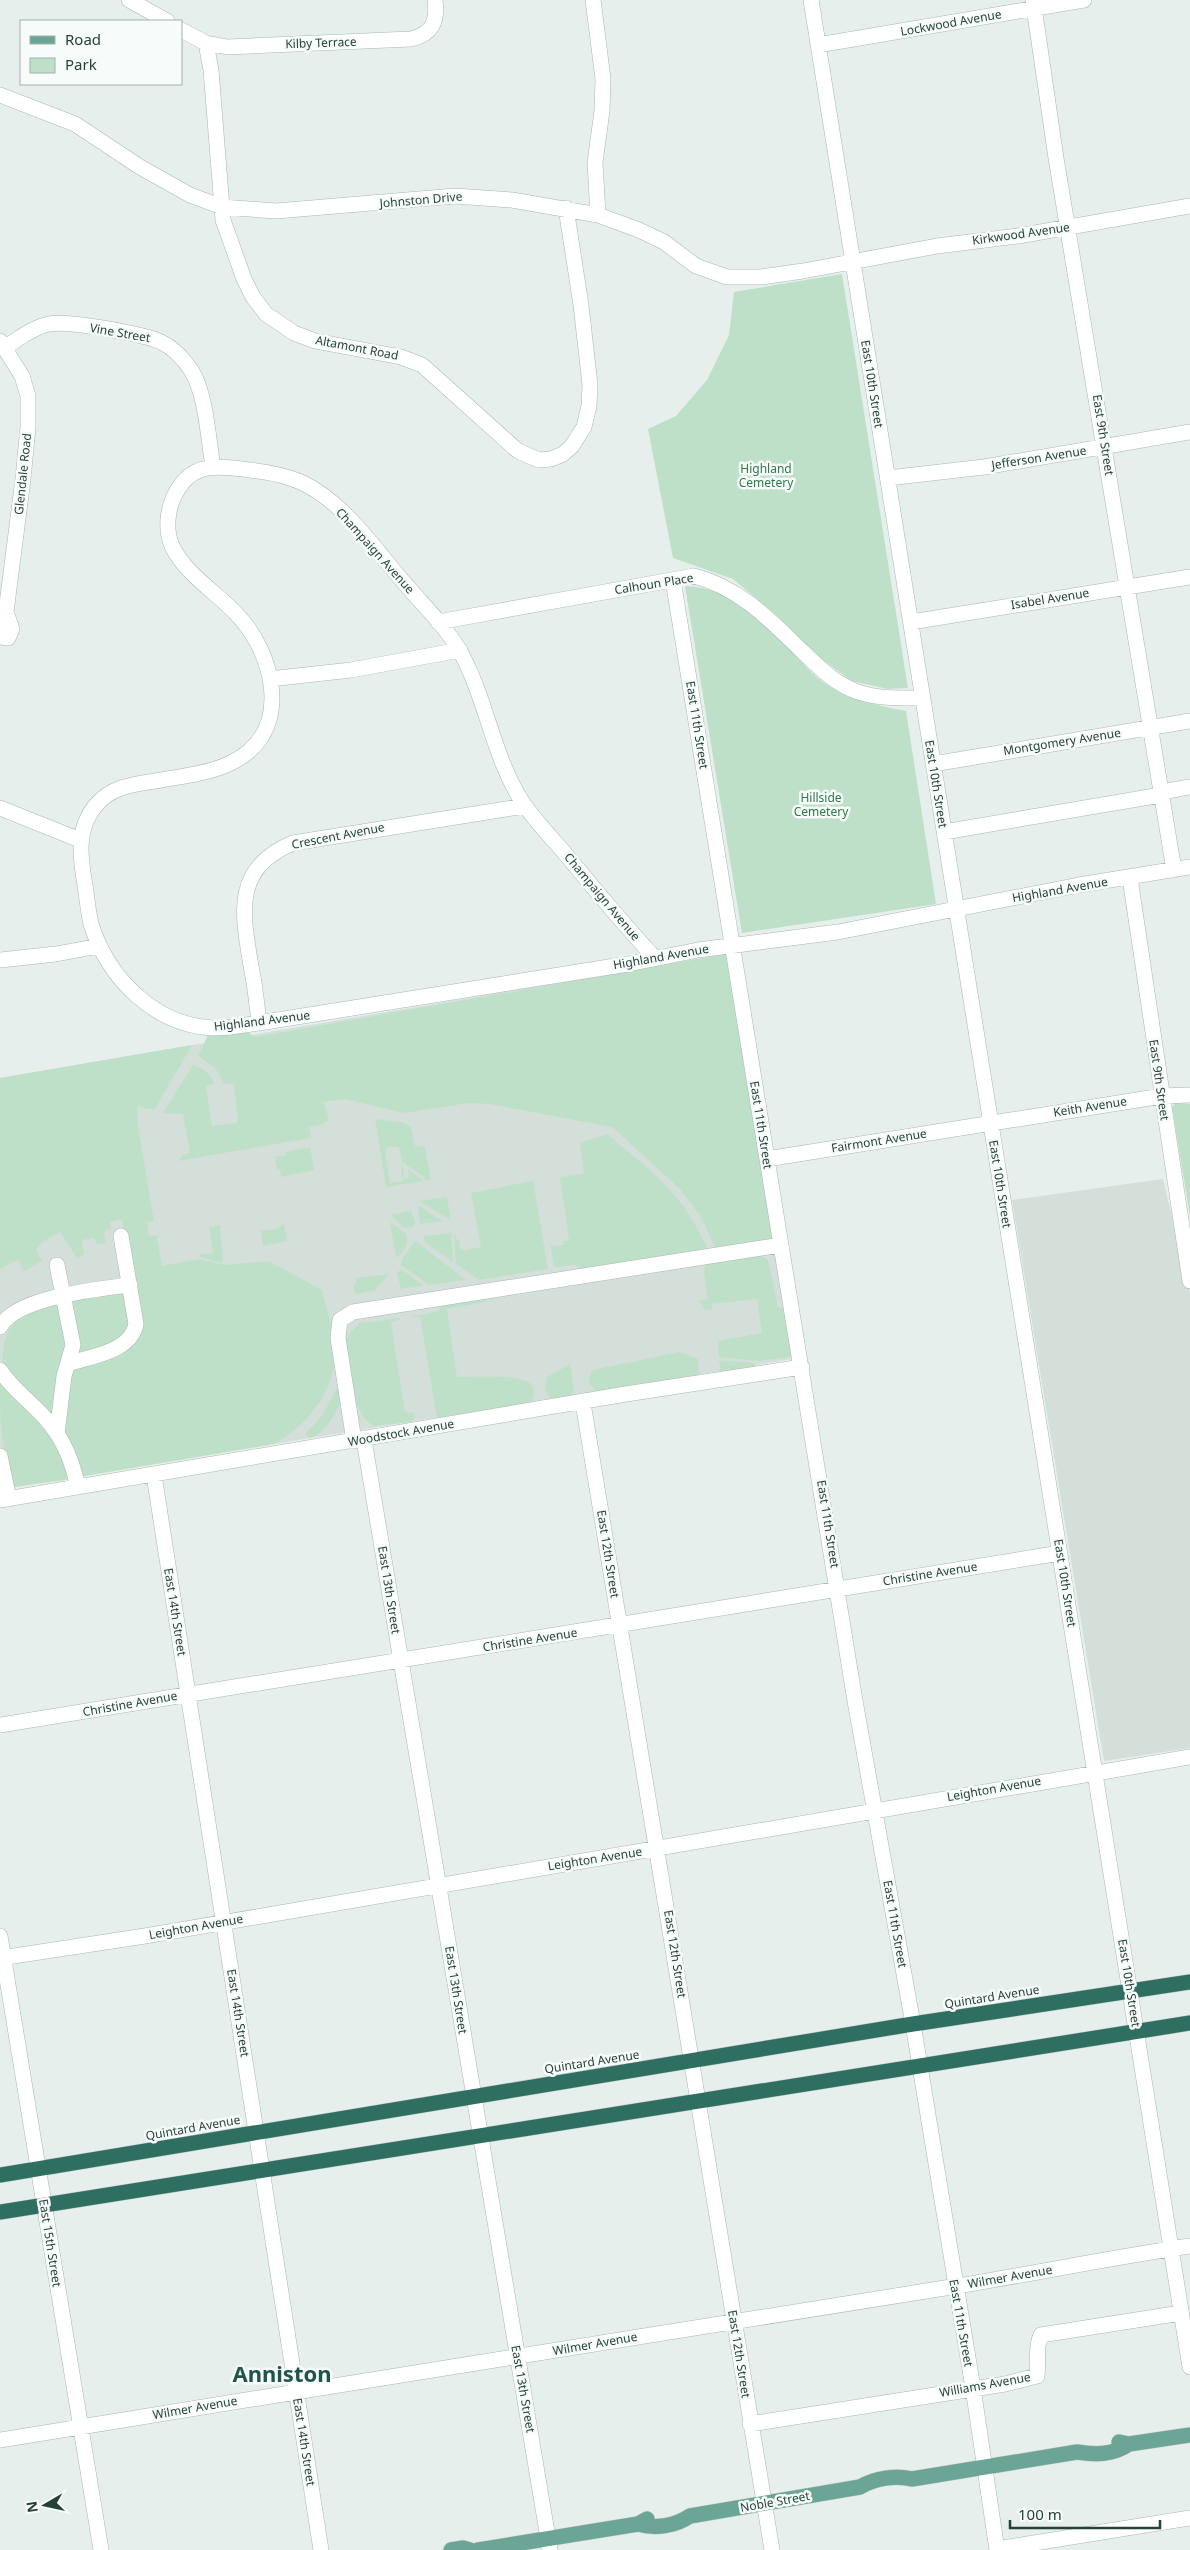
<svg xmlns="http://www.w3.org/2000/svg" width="1190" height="2550" font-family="'Noto Sans',sans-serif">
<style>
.built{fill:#d4dfda}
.green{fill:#bfe0c8}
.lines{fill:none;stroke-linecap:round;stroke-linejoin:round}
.minor-casing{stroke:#a8b8b2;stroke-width:16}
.major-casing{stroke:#c2cac8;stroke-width:16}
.highway-casing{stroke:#c2cac8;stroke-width:16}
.minor{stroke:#fff;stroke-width:15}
.major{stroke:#6aa596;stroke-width:15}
.highway{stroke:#2f6f62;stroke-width:15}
.labels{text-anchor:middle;stroke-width:5;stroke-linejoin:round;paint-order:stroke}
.street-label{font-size:12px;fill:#24423a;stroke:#f7fbf9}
.park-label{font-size:12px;fill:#2d7a4b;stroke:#f7fbf9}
.town-label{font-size:22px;font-weight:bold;fill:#1f5548;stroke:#f7fbf9}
</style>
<rect width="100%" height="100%" fill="#e6efeb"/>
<path class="built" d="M726,954L793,1359L0,1489V1078Z
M1163,1179L1190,1293V1748L1104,1761L1012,1200Z"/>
<path class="green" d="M842,274L908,688L888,689L852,681L816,655L777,616L733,579L673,558L648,429L676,416L707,380L729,335L734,292Z
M685,586C737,588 764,624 798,658C805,665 812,674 820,680C846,699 874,705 906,711L936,904L742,933Z
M726,954L773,1240L723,1251L715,1247L701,1217L680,1189L612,1127L490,1104L469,1103L404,1113L345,1099L324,1102L329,1120L323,1124L309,1127L311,1138L178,1161L183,1155L190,1153L183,1114L163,1113L193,1065C203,1068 211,1074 214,1084L206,1086L212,1126L237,1123L238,1119L234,1083L224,1084L216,1069L198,1056L209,1033L247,1032L255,1037Z
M192,1045L155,1109H147L137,1105L138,1125L154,1221L147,1222L149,1236L158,1235L157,1239L162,1266L199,1259L225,1265L269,1261L322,1290C327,1310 333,1330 334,1351C337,1391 306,1426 274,1444L79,1477L62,1433L70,1371L133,1342L128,1255L122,1219L110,1222L111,1229L104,1231L106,1243L97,1244L94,1238L82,1240L84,1254L77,1258L60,1232L42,1242L36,1250L42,1261L24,1271L18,1260L0,1269V1078Z
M1176,1103L1190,1104V1216L1172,1107Z
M375,1119L402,1122L411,1127L415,1146L425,1147L431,1180L426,1181L423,1176L402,1162L399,1147H388L385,1150L390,1183L403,1181L401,1167L403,1166L404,1179L409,1178L408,1169L424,1181L386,1187Z
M607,1134C632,1155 660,1175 680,1202C692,1217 700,1234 709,1251L586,1271L575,1265L554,1267L550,1242L551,1246L563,1245V1241L569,1240L560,1177L584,1174L580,1143Z
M310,1147L314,1170L281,1177L280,1169H277L275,1157L286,1155V1152Z
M533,1181L548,1269L479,1280L456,1264L454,1232L457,1240L459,1239L460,1248L464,1250L481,1247L471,1193Z
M447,1197L451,1220L419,1201Z
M418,1205L442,1221L420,1224Z
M411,1211L415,1222L413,1227L405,1228L392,1217V1214Z
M390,1222L406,1233C409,1244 405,1249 398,1257H396Z
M284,1224L287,1241L263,1246L261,1231L276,1229Z
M220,1225L223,1263L199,1257V1255L213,1253L209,1227Z
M451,1233L453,1262L426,1243L423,1239L424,1236Z
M414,1242H417L466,1280L429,1285L401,1265V1261Z
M760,1255L768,1260L778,1307L783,1308C787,1324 788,1339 792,1354L790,1357L759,1361L719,1357L718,1341L762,1333L757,1299L712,1304V1309L705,1310L699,1301L708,1299L704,1271L706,1262Z
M401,1269L424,1286L401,1289L397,1273Z
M389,1274L374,1291L355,1294L353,1284L356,1283L355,1278Z
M126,1291L131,1315L124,1339L80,1354L77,1352L70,1300Z
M486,1298V1302L447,1309L457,1377C474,1377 522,1373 533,1386L534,1397L529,1403L437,1418L420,1317H410L438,1311L442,1305Z
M56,1304L62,1306L69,1339L55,1423L3,1367C0,1322 22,1315 56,1304Z
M400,1318V1320L391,1322L405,1412L414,1413L415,1418L412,1422L373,1426C348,1407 349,1369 344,1341L359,1323Z
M680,1352L698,1359L699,1376L596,1391L588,1382L592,1370Z
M719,1360L752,1363L758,1367L721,1373Z
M570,1364L574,1389L572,1395L550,1398L545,1390L547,1377Z
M0,1378L50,1430L71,1479L15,1487C0,1453 0,1416 0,1378Z
M339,1389L342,1399C336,1412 325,1436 308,1438L306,1433L321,1417L336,1390Z"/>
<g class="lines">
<g class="minor-casing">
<path id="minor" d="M129,0L167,21
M593,0L603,79L602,111L595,162L598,215
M811,0L1190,2367
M1033,0L1056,158L1174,870
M181,30L206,43L227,47L411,39C432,34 438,22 435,0
M206,43L211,70L223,220L244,279L253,297L266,314L294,333L315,341L401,357L422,365L518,451L539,460L551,459L563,454L572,446L584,427L589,406L590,385L581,305L566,208
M818,45L1084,0
M0,95L75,124L140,167L190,195L222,207L276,211L455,196L512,200L598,215L639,230L664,242L696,266L727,277H761L803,271L937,246L1018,236L1190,206
M0,341L22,376L28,396V427L23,479L6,612
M5,347C19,339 33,327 49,324C66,320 144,334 161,342C174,348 183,358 191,370C206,393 208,438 213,466
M888,478L984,467L1190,432
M673,580L855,1701L913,2024L973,2388L997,2550
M438,622L694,576C739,587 771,621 803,652C820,668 835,684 858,692C879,699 901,698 923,698
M911,622L1190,577
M0,624L6,612L12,629L8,638L0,637
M270,679L351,670L460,650
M933,764L1190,721
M0,808L80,840
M944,832L1161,795L1167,791L1190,787
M1130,878L1190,1281
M654,957C624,925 596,891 568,857C553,839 536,822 523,803C493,757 487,701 461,653C447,628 425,607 407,586C376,551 346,504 303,483C286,475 268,472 250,470C224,467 197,461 180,486C168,503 164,527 172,546C186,576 220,594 241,619C271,653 289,718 248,752C224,772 190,775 161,780C138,784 113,785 97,804C76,827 80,857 85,885C87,898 88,911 91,924C108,978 154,1025 213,1028C229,1028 244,1025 259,1023L628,964L698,950L838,932L1079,885L1190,867
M0,960L56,954L99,946
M259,1023C257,1004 255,985 251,966C242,912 233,868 293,843L525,806
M767,1159L1162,1096L1190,1095
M0,1327C16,1297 98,1289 130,1285
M68,1364C91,1356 131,1352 136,1324L121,1236
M0,1370C12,1389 30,1401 45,1418C64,1439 72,1461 78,1487
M583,1403L772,2550
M57,1434L64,1376L73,1345L57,1265
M364,1440L550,2550
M354,1441L338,1338L340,1320L353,1312L781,1245
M0,1456L9,1499
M154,1475L321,2550
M0,1500L626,1394L802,1367
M0,1725L1060,1553
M0,1936L101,2550
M0,1958L145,1936L1190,1757
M750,2424L1005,2384L1037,2376C1039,2361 1035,2347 1041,2335L1181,2313
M0,2440C317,2389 634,2336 951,2287C1031,2274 1110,2258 1190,2246
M997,2549L1190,2518"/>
</g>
<g class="major-casing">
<path id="major" d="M1119,2442L1129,2444L1190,2435
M638,2524C656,2529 675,2526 690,2516L860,2487C875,2478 896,2475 912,2479L1077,2452C1096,2455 1113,2455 1129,2444
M451,2550L463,2548L470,2550
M478,2550L638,2524L647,2519"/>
</g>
<g class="highway-casing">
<path id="highway" d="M0,2175L913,2024L1190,1982
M0,2212L1190,2023"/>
</g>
<use href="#minor" class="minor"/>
<use href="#major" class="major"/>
<use href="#highway" class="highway"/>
</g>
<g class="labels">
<g class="street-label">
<text transform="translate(951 23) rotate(-10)" y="4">Lockwood Avenue</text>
<text transform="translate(321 43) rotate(-2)" y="4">Kilby Terrace</text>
<text transform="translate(421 200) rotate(-5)" y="4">Johnston Drive</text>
<text transform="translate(1021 234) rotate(-8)" y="4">Kirkwood Avenue</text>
<text transform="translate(120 333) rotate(10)" y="4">Vine Street</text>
<text transform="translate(357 348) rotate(11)" y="4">Altamont Road</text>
<text transform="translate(872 384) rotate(81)" y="4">East 10th Street</text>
<text transform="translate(1103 435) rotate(81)" y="4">East 9th Street</text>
<text transform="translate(1039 458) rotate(-9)" y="4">Jefferson Avenue</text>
<text transform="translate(23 474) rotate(-84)" y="4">Glendale Road</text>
<text transform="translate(375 551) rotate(48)" y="4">Champaign Avenue</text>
<text transform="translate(654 584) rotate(-9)" y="4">Calhoun Place</text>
<text transform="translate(1050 599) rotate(-9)" y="4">Isabel Avenue</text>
<text transform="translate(697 725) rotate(81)" y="4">East 11th Street</text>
<text transform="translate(1062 742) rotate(-9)" y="4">Montgomery Avenue</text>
<text transform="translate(936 784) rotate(81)" y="4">East 10th Street</text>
<text transform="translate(338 836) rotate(-11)" y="4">Crescent Avenue</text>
<text transform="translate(1060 890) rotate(-10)" y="4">Highland Avenue</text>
<text transform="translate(602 897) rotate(50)" y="4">Champaign Avenue</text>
<text transform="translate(661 957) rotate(-10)" y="4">Highland Avenue</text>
<text transform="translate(262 1021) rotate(-7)" y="4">Highland Avenue</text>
<text transform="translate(1159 1080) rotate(82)" y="4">East 9th Street</text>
<text transform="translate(1090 1107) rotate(-9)" y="4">Keith Avenue</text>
<text transform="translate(761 1125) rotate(81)" y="4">East 11th Street</text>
<text transform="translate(879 1141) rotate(-9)" y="4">Fairmont Avenue</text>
<text transform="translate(1000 1184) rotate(81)" y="4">East 10th Street</text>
<text transform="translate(401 1433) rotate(-10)" y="4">Woodstock Avenue</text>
<text transform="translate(828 1524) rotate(81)" y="4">East 11th Street</text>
<text transform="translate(608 1554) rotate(81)" y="4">East 12th Street</text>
<text transform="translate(930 1574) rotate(-9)" y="4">Christine Avenue</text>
<text transform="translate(1065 1583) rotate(81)" y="4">East 10th Street</text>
<text transform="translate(389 1590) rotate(81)" y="4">East 13th Street</text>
<text transform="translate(175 1612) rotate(81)" y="4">East 14th Street</text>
<text transform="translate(530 1640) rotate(-9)" y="4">Christine Avenue</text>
<text transform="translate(130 1704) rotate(-10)" y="4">Christine Avenue</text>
<text transform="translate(994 1789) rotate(-10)" y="4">Leighton Avenue</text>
<text transform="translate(595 1859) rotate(-9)" y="4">Leighton Avenue</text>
<text transform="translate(895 1924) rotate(80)" y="4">East 11th Street</text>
<text transform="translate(196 1927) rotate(-10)" y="4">Leighton Avenue</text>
<text transform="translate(675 1954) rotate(81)" y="4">East 12th Street</text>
<text transform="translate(1129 1983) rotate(81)" y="4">East 10th Street</text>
<text transform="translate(456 1990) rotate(81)" y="4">East 13th Street</text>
<text transform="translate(992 1997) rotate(-9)" y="4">Quintard Avenue</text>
<text transform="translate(238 2013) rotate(81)" y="4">East 14th Street</text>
<text transform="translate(592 2062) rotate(-9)" y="4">Quintard Avenue</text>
<text transform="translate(193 2128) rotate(-10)" y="4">Quintard Avenue</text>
<text transform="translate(50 2243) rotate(81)" y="4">East 15th Street</text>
<text transform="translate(1010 2277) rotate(-10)" y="4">Wilmer Avenue</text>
<text transform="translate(961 2323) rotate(80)" y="4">East 11th Street</text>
<text transform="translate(595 2344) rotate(-10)" y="4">Wilmer Avenue</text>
<text transform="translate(739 2354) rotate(81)" y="4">East 12th Street</text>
<text transform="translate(985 2385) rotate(-10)" y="4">Williams Avenue</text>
<text transform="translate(523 2389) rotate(80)" y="4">East 13th Street</text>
<text transform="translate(195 2408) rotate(-10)" y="4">Wilmer Avenue</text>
<text transform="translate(304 2442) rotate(81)" y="4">East 14th Street</text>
<text transform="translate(775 2502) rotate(-10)" y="4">Noble Street</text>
</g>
<g class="park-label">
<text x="766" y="473">Highland<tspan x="766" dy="14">Cemetery</tspan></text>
<text x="821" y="802">Hillside<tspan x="821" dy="14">Cemetery</tspan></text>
</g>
<g class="town-label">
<text x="282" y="2382">Anniston</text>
</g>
</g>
<rect x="20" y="20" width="162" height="65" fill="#f7fbf9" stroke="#a3b1ad"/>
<rect x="30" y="36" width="25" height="8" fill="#6aa596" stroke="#a3b1ad"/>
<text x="65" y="45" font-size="15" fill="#24423a">Road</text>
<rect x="30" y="58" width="25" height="15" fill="#bfe0c8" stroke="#a3b1ad"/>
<text x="65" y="70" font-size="15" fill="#24423a">Park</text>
<g transform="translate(45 2505) rotate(261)" stroke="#f7fbf9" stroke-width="4" paint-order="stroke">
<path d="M0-4L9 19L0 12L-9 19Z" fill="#24423a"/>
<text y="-8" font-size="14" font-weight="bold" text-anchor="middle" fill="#24423a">N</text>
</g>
<path d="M1010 2520v8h150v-8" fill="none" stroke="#24423a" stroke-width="2.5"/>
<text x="1018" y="2520" font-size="15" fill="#24423a" stroke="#f7fbf9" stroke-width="4" paint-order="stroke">100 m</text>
</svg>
